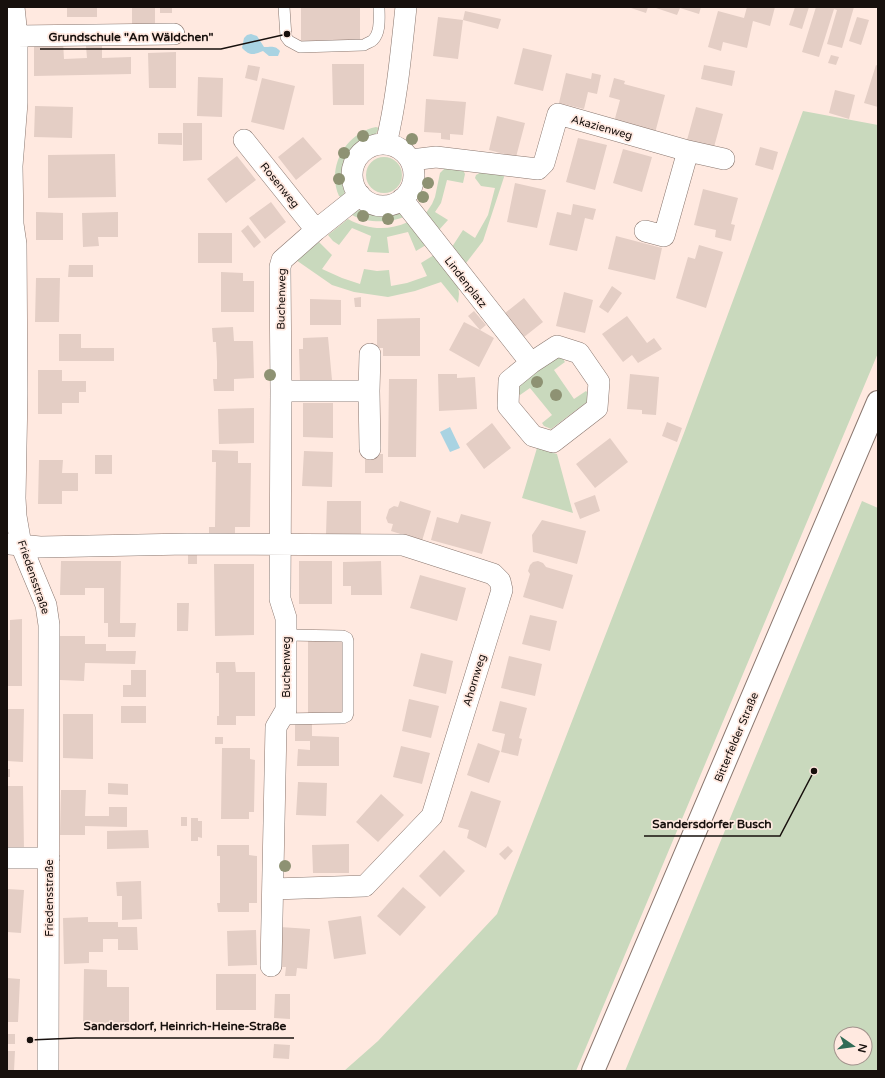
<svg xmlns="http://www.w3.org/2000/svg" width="885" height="1078" font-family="'Varela Round',sans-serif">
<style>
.green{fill:#c9d9bd;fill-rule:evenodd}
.water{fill:#a9d3e2}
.building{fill:#e4cec5}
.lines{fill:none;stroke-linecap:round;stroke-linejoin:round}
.lane-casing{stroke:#8a776f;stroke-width:12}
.street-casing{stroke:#8a776f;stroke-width:22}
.secondary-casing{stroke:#8a776f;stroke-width:24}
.lane{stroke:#fff;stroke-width:11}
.street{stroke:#fff;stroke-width:21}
.secondary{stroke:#fff;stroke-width:22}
.tree{fill:#8e9273}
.labels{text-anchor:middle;stroke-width:3.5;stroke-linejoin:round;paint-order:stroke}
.street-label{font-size:11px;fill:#17100d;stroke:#ffe9e0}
.leader{fill:none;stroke:#17100d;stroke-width:1.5}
.callout-dot{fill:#17100d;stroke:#ffe9e0;stroke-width:1.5}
.callout-label{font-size:12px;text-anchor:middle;font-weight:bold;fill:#17100d;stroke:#ffe9e0;stroke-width:3.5;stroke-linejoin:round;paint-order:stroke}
</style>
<rect width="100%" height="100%" fill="#ffe9e0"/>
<path class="green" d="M803,111L878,125V353L576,1071H344L378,1041L497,914L684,433Z
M376,127L379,128L376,134C349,144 337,164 345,193L341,197L339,196C326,167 346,133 376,127Z
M366 175a18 18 0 1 1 36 0a18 18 0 1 1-36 0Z
M447,166L463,170L465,174L463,183L447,180L441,203L435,212L448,220L438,231L424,216L432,204L435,197L440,173Z
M483,171L505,174L483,241L463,267L450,250L463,230L475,238L488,215L495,188L481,186L475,178L476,175Z
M355,209L383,214L402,213L404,217C390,223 366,223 352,215V212Z
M348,219C368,230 388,231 408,222L426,245L416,251L408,232L387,237L389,253L367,252L371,236L352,228L339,245L333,241L328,235Z
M319,242L332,255L322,269L342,278L360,284L364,269L377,271L389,270L391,286L407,283L427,276L421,263L434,255L458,285L459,294L458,303L441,282L415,291L388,297L354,292L332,285L296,260Z
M557,357L563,359L565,362L554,370L574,399L586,391L588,393L587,402L551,429L544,426L542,423L552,415L530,388L520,395L518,393V386Z
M537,448L557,454L573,513L522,498Z
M862,501L878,508V1071H625ZM841,1034H865V1058H841Z"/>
<path class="water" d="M251,34L257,36L264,47C271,47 275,45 280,51L278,56H269L263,51C253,55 250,56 242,48L244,38L247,35Z
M450,427L460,448L450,452L440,432Z"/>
<path class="building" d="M67,7H97V17H67Z
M132,7H155V24H132Z
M160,7H172V13H160Z
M301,7H360V41L301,43Z
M628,7H648L646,13Z
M653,7H701L699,14L680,8L677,15Z
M747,7H775L770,26L753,21L747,48L723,42L721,51L708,47L718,11L744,18Z
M795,7H809L802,29L789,25Z
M816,7H854L842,48L827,44L837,10L834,9L819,57L802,52Z
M465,11L501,19L498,29L463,20Z
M438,17L463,20L458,59L433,56Z
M857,17L869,20L861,45L849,41Z
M63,42L64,59L87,58L86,46L102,45V58L131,57V74L34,76V43Z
M523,48L552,55L543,91L514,84Z
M176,52V88H149L148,53Z
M831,55L839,57L836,65L828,63Z
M332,64H364V105H333Z
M248,65L260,67L257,81L245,78Z
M704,65L735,71L732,86L701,79Z
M876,65L878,66V107L864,103Z
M566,73L591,79L592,73L601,75L597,94L588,92L584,109L559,103Z
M198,77L223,78L222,117L197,116Z
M262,78L295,86L284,130L251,122Z
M614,78L625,81L624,84L665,95L655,133L614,122L620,100L609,97Z
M835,90L855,95L849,119L829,113Z
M426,99L466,102L463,135L450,134V140L441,139V133L424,132Z
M35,106L73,107L72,138L34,137Z
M696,107L723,114L714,147L687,140Z
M497,116L525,123L516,157L489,150Z
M183,123H202V160L183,161Z
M158,133H182V145L158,144Z
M303,137L322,159L296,180L278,157Z
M578,138L607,145L595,190L566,182Z
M760,147L778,152L773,170L755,165Z
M623,149L652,157L642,192L613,183Z
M115,154L116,197L48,198V155Z
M237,156L256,180L226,203L207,179Z
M515,183L546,190L537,228L507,222Z
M703,189L738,198L731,224L735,225L731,241L715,237L716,230L694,225Z
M271,202L286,222L265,239L249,218Z
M573,204L596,209L593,220L585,218L577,251L549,245L557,212L571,215Z
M36,212L63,213V240H36Z
M118,212V237H98L99,246L83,247L82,213Z
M248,225L261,242L254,248L241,231Z
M198,233H232V263H198Z
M616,236L662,248L655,280L608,269Z
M699,245L723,252L706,308L676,298L688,257L695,259Z
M69,265H93V277H68Z
M221,272L243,273V281H254V312H221Z
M36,278H60L59,322H35Z
M612,286L622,293L608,313L599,307Z
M564,292L593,300L585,333L556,326Z
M361,297V307H355L354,298Z
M524,298L543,322L519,341L500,317Z
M310,299L341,300V325H310Z
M474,311L486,325L480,330L494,338L479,367L449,350L464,322L480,330L468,316Z
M627,316L647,343L654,338L662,349L638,363L632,355L623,362L602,334Z
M420,318V356H383V348H377V319Z
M233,327L234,341H253L254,378L234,379V391H214L213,379H217V362L216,342H213L212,328Z
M59,334H81V348H114V361H59Z
M328,337L332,380L300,382L299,349H303V338Z
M38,370H62V381H86V392H79V403H62V414H38Z
M438,374H457V378L475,377L477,409L439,411Z
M630,374L659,377L656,415L642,414V410L627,409Z
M389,379H417L416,457H388Z
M303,403H333V438L303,437Z
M254,408V443L219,444L218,409Z
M667,422L682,428L677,442L662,436Z
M492,423L511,448L484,469L466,444Z
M610,438L628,462L595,488L576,464Z
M212,450L238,451V463H251L250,527H235V539H209V527H215L216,462H212Z
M304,451L333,452L332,487L302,486Z
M365,454H383V473H365Z
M95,455H112V474H95Z
M39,460H63L62,473H78V491H62V504H38Z
M595,495L600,511L580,519L574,503Z
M327,501H361V536L326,535Z
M400,501L431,511L422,541L391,531L393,524L388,523L386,518L389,509L394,506L398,507Z
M461,514L491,522L482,554L431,540L437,517L458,523Z
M542,520L586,531L577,564L533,552L532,535Z
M188,551H197V564H188Z
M61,561H121L120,623H136L135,637H108V623H104V588H85V595H60Z
M299,561H332V604H299Z
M381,561L382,595H351V586H343V562Z
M538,561L543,563L546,567L573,575L563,609L523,597L530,574L528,571L530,565L533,562Z
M214,564H254V635L215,636Z
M420,575L466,588L457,621L410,608Z
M177,603H189L188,631H177Z
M530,615L557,621L550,651L522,644Z
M22,619V686H7V640H10V620Z
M60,636H85V644H106V651H136L135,664L85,663L84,681L60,680Z
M308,640H342V715H308Z
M421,653L453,661L446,694L413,686Z
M509,656L542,664L535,696L501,688Z
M216,662H235L236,672H255V716H236V725H217V716H219V673H216Z
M131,670H146V697H123V685H131Z
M409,699L439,706L431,738L402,731Z
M500,701L527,708L519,738L522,739L518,756L501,752L505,734L492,731Z
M121,706H146V723H121Z
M7,709H24L23,762L7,761Z
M63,714H93V759L63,758Z
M295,723H312V736L339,737V766H297L298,749L310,750V741H295Z
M215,737H223V744H215Z
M478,743L500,751L489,783L467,775Z
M401,746L430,753L422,784L393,777Z
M222,748H250V759L255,760L254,812H249V819H221Z
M7,769H10V777H7Z
M298,782L327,783L326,816L296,815Z
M108,783L128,784V795L108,794Z
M7,786H23L24,850H7Z
M61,790H86L85,816H109V807H127V827L85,826V835H60Z
M471,791L501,801L486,848L467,838L469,830L458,827Z
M381,794L404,815L378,842L356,822Z
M181,817H187V826H181Z
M191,818H198V821H202V838L198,837V841H191Z
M148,830L149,848L107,849V831Z
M349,844V873H313L312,845Z
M217,845H249V855L257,856V903H249V912H218L217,903H220V856H217Z
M508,846L513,851L505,860L499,854Z
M444,850L465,871L440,897L419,876Z
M141,881L142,919L122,920V896H117L116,882Z
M403,887L426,907L400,936L377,916Z
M7,889L24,890L21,933L7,932Z
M361,916L366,954L334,959L328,921Z
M88,917V922H118V927H137L138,950H118V939H103V952H89V963L64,964L63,918Z
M280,927L310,929L307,969L297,968L296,976H285L286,967H277Z
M256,930L257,965L228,966L227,931Z
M84,969L107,970V987H129V1030H83Z
M216,974H256V1010H216Z
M7,978L20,979L18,1022H7Z
M275,994H290V1019L274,1018Z
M7,1034H15V1044H7Z
M274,1044L290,1045L289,1059L273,1058Z
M7,1051H15L14,1071H7Z"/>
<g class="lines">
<g class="lane-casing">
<path id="lane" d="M284,7L286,37L289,41L300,47L364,45C367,43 371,42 373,40C381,32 379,17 379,7
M280,719L343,718L347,716L348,713V641L347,638L343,636L286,635"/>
</g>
<g class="street-casing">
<path id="street" d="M14,7L17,36V103L12,166L13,224L16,244L17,393L15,498L16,516L21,545L46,605L49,625L48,1071
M17,36L174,34
M244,140L316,230
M386,144C397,99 401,53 406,7
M352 175a31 31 0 1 1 62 0a31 31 0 1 1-62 0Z
M688,151L724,159
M411,160L436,157L538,169L544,163L558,114L688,151L664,236L645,231
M402,199L531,363L557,346L579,353L599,382L597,408L553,442L533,436L508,406L509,381L531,363
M281,391H369L370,354
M369,391L370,449
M10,544L40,547L187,544L403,545L493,574L500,581L502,590L432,816L365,886L273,889
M7,858H49
M271,966L276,727L286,710V618L280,599L281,391L280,267L282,260L316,230L360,195"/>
</g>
<g class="secondary-casing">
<path id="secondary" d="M593,1071L878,402"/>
</g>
<use href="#lane" class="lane"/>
<use href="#street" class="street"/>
<use href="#secondary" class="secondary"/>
</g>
<g class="tree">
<circle cx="363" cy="136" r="6"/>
<circle cx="412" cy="139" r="6"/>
<circle cx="344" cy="153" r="6"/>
<circle cx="339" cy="179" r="6"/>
<circle cx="428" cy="183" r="6"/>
<circle cx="423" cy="197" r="6"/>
<circle cx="363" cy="216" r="6"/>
<circle cx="388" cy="219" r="6"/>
<circle cx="270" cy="375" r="6"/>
<circle cx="537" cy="382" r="6"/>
<circle cx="556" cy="395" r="6"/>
<circle cx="285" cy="866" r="6"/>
</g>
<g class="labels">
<g class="street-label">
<text transform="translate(602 127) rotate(16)" y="4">Akazienweg</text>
<text transform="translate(280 185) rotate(51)" y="4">Rosenweg</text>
<text transform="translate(466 282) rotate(52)" y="4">Lindenplatz</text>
<text transform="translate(281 299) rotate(-89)" y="4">Buchenweg</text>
<text transform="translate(34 577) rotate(71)" y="4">Friedensstraße</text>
<text transform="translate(286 667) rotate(-90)" y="4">Buchenweg</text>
<text transform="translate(474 680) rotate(-73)" y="4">Ahornweg</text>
<text transform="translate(736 737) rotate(-67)" y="4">Bitterfelder Straße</text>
<text transform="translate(49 898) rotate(-90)" y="4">Friedensstraße</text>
</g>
</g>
<path class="leader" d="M287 34L221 49H40M814 771L780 836H644M30 1040L76 1038H294"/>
<g class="callout-dot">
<circle cx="287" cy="34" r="4"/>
<circle cx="814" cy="771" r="4"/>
<circle cx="30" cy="1040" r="4"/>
</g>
<g class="callout-label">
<text x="131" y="41">Grundschule "Am Wäldchen"</text>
<text x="712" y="828">Sandersdorfer Busch</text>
<text x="185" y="1030">Sandersdorf, Heinrich-Heine-Straße</text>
</g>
<rect width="885" height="1078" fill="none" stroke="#17100d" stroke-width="16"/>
<g transform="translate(853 1046) rotate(103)"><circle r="19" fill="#ffe9e0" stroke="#a2928c"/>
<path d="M0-3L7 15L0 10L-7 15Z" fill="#306b55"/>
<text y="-6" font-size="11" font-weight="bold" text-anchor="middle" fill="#17100d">N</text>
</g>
</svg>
